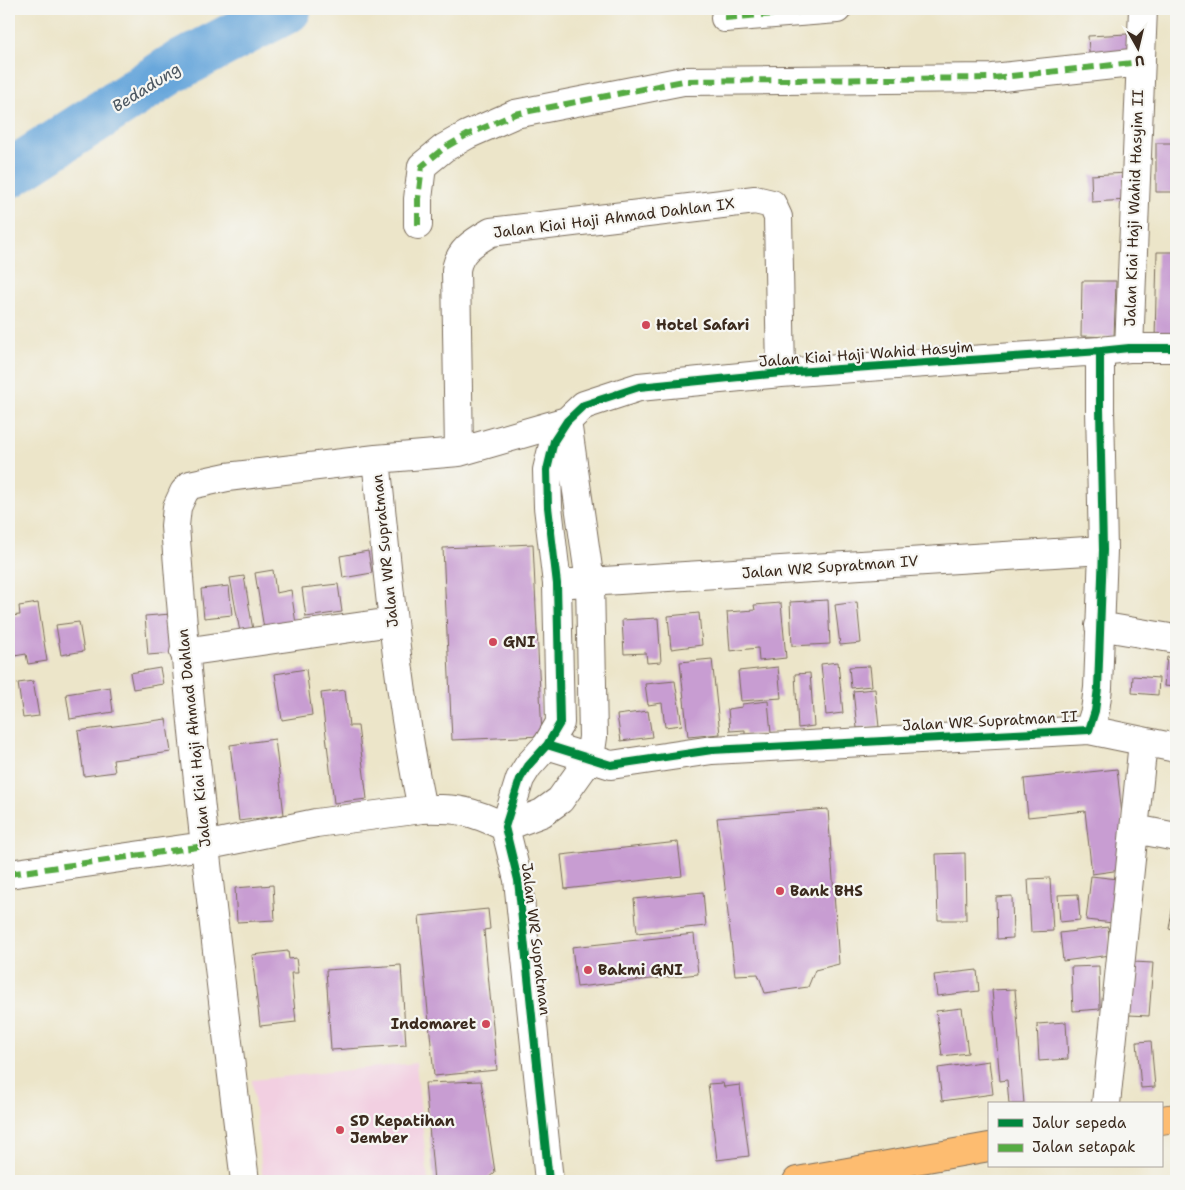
<svg xmlns="http://www.w3.org/2000/svg" width="1185" height="1190" font-family="'Shantell Sans',sans-serif">
<style>
.built{fill:#f2cfe1}
.lines{fill:none;stroke-linecap:round;stroke-linejoin:round}
.river{stroke:#69a7db;stroke-width:49}
.building{fill:#c89dd2}
.minor-casing{stroke:#796b5a;stroke-width:30}
.highway-casing{stroke:#796b5a;stroke-width:30}
.minor{stroke:#fff;stroke-width:28}
.highway{stroke:#fdbc6f;stroke-width:28}
.quiet{stroke:#55ab43;stroke-width:6;stroke-dasharray:12 6;stroke-linecap:butt}
.cycleway-casing{stroke:#f6f6f2;stroke-width:11}
.cycleway{stroke:#00873e;stroke-width:8}
.poi-dot{fill:#d1495b;stroke:#f6f6f2;stroke-width:2}
.labels{text-anchor:middle;stroke-width:4.5;stroke-linejoin:round;paint-order:stroke}
.street-label{font-size:15px;fill:#3b2a1e;stroke:#f6f6f2}
.poi-label{font-size:15px;font-weight:bold;fill:#3b2a1e;stroke:#f6f6f2;text-anchor:start}
.water-label{font-size:16px;font-style:italic;fill:#4b5660;stroke:#f6f6f2}
</style>
<rect width="100%" height="100%" fill="#f6f6f2"/>
<filter id="ink" filterUnits="userSpaceOnUse"><feTurbulence type="fractalNoise" baseFrequency=".02" numOctaves="2"/><feDisplacementMap in="SourceGraphic" scale="10" xChannelSelector="R" yChannelSelector="G"/><feConvolveMatrix kernelMatrix="1 2 1 2 8 2 1 2 1" color-interpolation-filters="sRGB"/></filter>
<filter id="wash" filterUnits="userSpaceOnUse"><feTurbulence type="fractalNoise" baseFrequency=".0096" numOctaves="4" result="noise"/><feDisplacementMap in="SourceGraphic" scale="20" xChannelSelector="R" yChannelSelector="G"/><feGaussianBlur stdDeviation="1.12" result="paint"/><feColorMatrix in="noise" values="0 0 0 0 0 0 0 0 0 0 0 0 0 0 0 0 0 1.4 0 .05"/><feComposite in="paint" operator="in"/></filter>
<g filter="url(#wash)">
<rect width="100%" height="100%" fill="#ece5c9"/>
<path class="built" d="M416,1063L428,1181H263L252,1080Z"/>
<g class="lines">
<path class="river" d="M9,174L172,69L287,9"/>
</g>
<g id="blocks">
<path class="building" d="M1128,34L1130,62L1090,65L1088,36Z
M1156,143H1176V192H1156Z
M1127,173L1128,200L1092,202L1091,175Z
M1157,252H1176V339H1155Z
M1082,281H1116L1114,337L1081,336Z
M533,544L542,736L452,740L443,548Z
M368,551L372,573L343,578L340,556Z
M273,570L276,593L291,590L296,624L264,629L255,573Z
M244,576L253,630L240,632L230,578Z
M338,584L342,612L306,617L302,588Z
M229,586L232,615L204,618L201,589Z
M828,600L830,644L792,646L790,602Z
M857,602L861,643L840,645L835,605Z
M38,603L47,661L28,664L26,654L9,657V616L20,615L19,606Z
M781,603L786,658L759,661L758,648L730,651L727,612L755,610L754,605Z
M699,613L702,645L671,649L668,616Z
M171,614L174,653L148,655L145,616Z
M658,618L661,662L647,663L646,653L624,654L622,620Z
M79,622L84,651L61,655L56,625Z
M1167,657L1176,658V687L1164,686Z
M712,659L720,734L688,737L680,662Z
M838,662L843,713L826,715L821,664Z
M870,666L872,686L851,688L849,667Z
M778,667L781,698L741,701L738,671Z
M160,668L163,684L133,689L130,673Z
M306,669L312,715L282,720L275,674Z
M810,673L814,726L798,728L795,674Z
M1133,676L1159,678L1158,695L1132,693Z
M33,681L39,716L23,718L18,683Z
M675,681L682,725L665,727L662,703L648,705L645,684Z
M110,687L113,712L70,719L66,694Z
M875,689L879,727L857,728L853,691Z
M345,690L349,726H358L367,799L334,803L321,693Z
M768,701L771,733L745,735V730L730,731L728,709L742,707V704Z
M648,711L652,737L621,741L617,715Z
M166,719L171,752L113,760L115,772L84,776L78,731Z
M275,739L284,815L239,821L230,745Z
M1117,769L1128,869L1092,874L1085,811L1028,817L1024,779Z
M828,809L839,964L815,970L808,987L765,993L758,974L735,975L717,818Z
M678,842L682,876L565,889L561,855Z
M965,853L966,920H938L936,854Z
M1091,876L1118,879L1113,923L1086,920Z
M1050,878L1053,931L1031,932L1028,879Z
M273,885L275,920L237,922L235,888Z
M703,892L706,926L637,933L634,899Z
M1175,892H1176V931L1169,929Z
M1078,894L1080,920L1060,922L1058,895Z
M1012,896L1013,938L997,939L996,897Z
M488,909L490,929L484,930L497,1070L434,1076L419,916Z
M1108,927L1111,955L1063,961L1060,933Z
M694,934L698,974L577,987L572,947Z
M288,951L289,959L296,958L298,973H291L296,1022L260,1026L252,955Z
M1133,962L1153,963L1149,1016L1129,1015Z
M401,965L406,1045L331,1050L326,970Z
M1099,966L1100,1009L1073,1011L1071,967Z
M977,970L979,991L937,996L934,975Z
M1015,989L1024,1104H1009L1007,1080L1000,1081L992,990Z
M962,1008L968,1053L942,1056L936,1011Z
M1066,1022L1068,1059L1039,1061L1037,1024Z
M1151,1041L1155,1087L1141,1088L1137,1042Z
M989,1061L993,1094L942,1101L938,1068Z
M481,1081L495,1172L485,1181H434L425,1083Z
M723,1083L724,1087L740,1085L749,1156L717,1160L708,1084Z"/>
</g>
</g>
<g filter="url(#ink)">
<use href="#blocks" fill-opacity="0" stroke="#796b5a" stroke-width="1"/>
<g class="lines">
<g class="minor-casing">
<path id="minor" d="M725,18L837,9
M418,225V199L422,166L444,148L467,135L515,114L683,81L993,78L1141,62
M1129,348L1143,9
M567,421L590,582L593,737L590,758L560,800L542,813L505,827C473,811 458,808 422,809C398,694 388,576 376,459L459,452Z
M459,452L456,270C459,250 474,242 491,232L755,200L772,204L778,217L781,373
M571,583L1103,550
M1099,626L1176,639
M184,652L392,622
M1089,730L1176,748
M547,745L611,765L712,750L1089,730L1095,711L1098,688L1103,550L1100,409V351
M1135,829L1176,837
M9,874L204,846L316,823L422,809
M1106,1104L1143,742
M245,1181C218,963 191,745 175,526L177,507L184,492L190,485L227,477L376,459
M549,1181L518,880L505,827L520,779L528,766L547,745L560,723L557,584L548,507L547,470L554,441L567,421L584,405L639,387L781,373L1100,351L1129,348H1176"/>
</g>
<g class="highway-casing">
<path id="highway" d="M1161,1120L1176,1118
M797,1181L989,1147"/>
</g>
<use href="#minor" class="minor"/>
<use href="#highway" class="highway"/>
<path class="quiet" d="M725,18L837,9
M418,225V199L422,166L444,148L467,135L515,114L683,81L993,78L1141,62
M9,874L204,846"/>
<g class="cycleway-casing">
<path id="cycleway" d="M547,745L611,765L712,750L1089,730L1095,711L1098,688L1103,550L1100,409V351
M549,1181L518,880L505,827L520,779L528,766L547,745L560,723L557,584L548,507L547,470L554,441L567,421L584,405L639,387L781,373L1100,351L1129,348H1176"/>
</g>
<use href="#cycleway" class="cycleway"/>
</g>
</g>
<g class="poi-dot">
<circle cx="646" cy="325" r="5"/>
<circle cx="493" cy="642" r="5"/>
<circle cx="780" cy="891" r="5"/>
<circle cx="588" cy="970" r="5"/>
<circle cx="486" cy="1024" r="5"/>
<circle cx="340" cy="1130" r="5"/>
</g>
<g class="labels">
<g class="street-label">
<text transform="translate(1134 208) rotate(-88)" y="5">Jalan Kiai Haji Wahid Hasyim II</text>
<text transform="translate(614 218) rotate(-7)" y="5">Jalan Kiai Haji Ahmad Dahlan IX</text>
<text transform="translate(866 354) rotate(-4)" y="5">Jalan Kiai Haji Wahid Hasyim</text>
<text transform="translate(385 551) rotate(-96)" y="5">Jalan WR Supratman</text>
<text transform="translate(830 567) rotate(-4)" y="5">Jalan WR Supratman IV</text>
<text transform="translate(990 721) rotate(-3)" y="5">Jalan WR Supratman II</text>
<text transform="translate(194 738) rotate(-96)" y="5">Jalan Kiai Haji Ahmad Dahlan</text>
<text transform="translate(536 939) rotate(83)" y="5">Jalan WR Supratman</text>
</g>
<g class="poi-label">
<text x="656" y="330">Hotel Safari</text>
<text x="503" y="647">GNI</text>
<text x="790" y="896">Bank BHS</text>
<text x="598" y="975">Bakmi GNI</text>
<text x="476" y="1029" text-anchor="end">Indomaret</text>
<text x="350" y="1126">SD Kepatihan<tspan x="350" dy="17">Jember</tspan></text>
</g>
<g class="water-label">
<text transform="translate(146 87) rotate(-32)" y="6">Bedadung</text>
</g>
</g>
<rect width="1185" height="1190" fill="none" stroke="#f6f6f2" stroke-width="30"/>
<rect x="988" y="1102" width="175" height="65" fill="#f6f6f2" stroke="#aba49d"/>
<rect x="998" y="1119" width="25" height="8" fill="#00873e" stroke="#aba49d"/>
<text x="1032" y="1128" font-size="15" fill="#3b2a1e">Jalur sepeda</text>
<rect x="998" y="1144" width="25" height="8" fill="#55ab43" stroke="#aba49d"/>
<text x="1032" y="1152" font-size="15" fill="#3b2a1e">Jalan setapak</text>
<g transform="translate(1138 48) rotate(172)" stroke="#f6f6f2" stroke-width="4" paint-order="stroke">
<path d="M0-4L9 19L0 12L-9 19Z" fill="#3b2a1e"/>
<text y="-8" font-size="14" font-weight="bold" text-anchor="middle" fill="#3b2a1e">U</text>
</g>
</svg>
